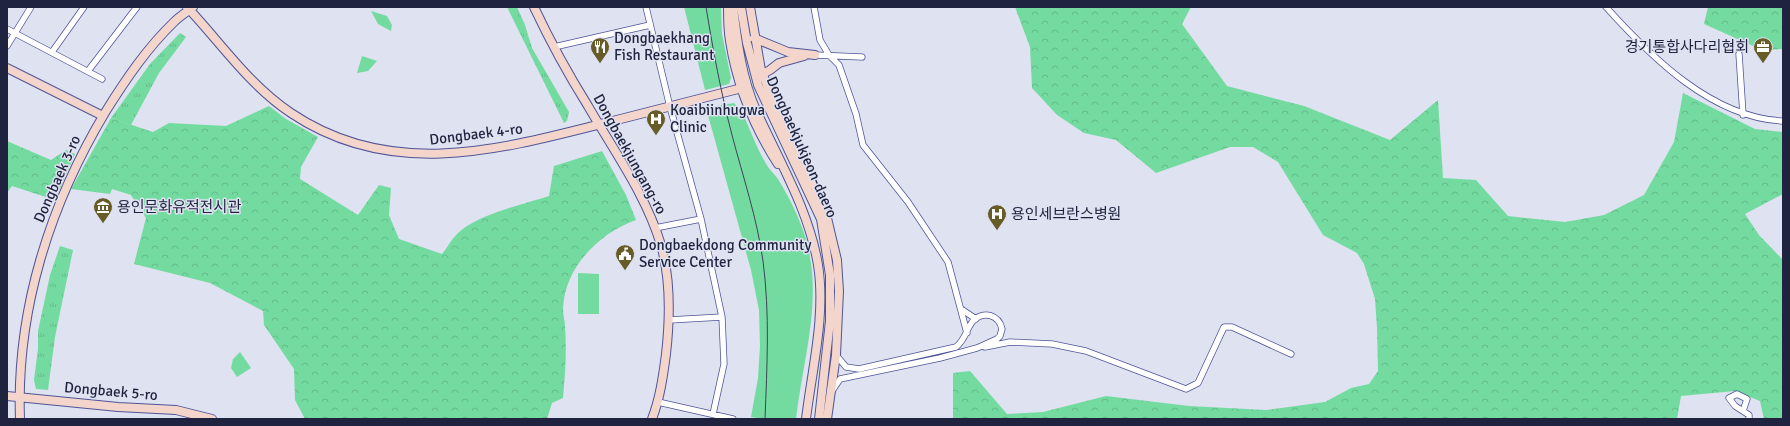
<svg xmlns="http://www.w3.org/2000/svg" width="1790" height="426" font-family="Signika,'Noto Sans KR',sans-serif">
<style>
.grass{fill:url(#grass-tufts)}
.forest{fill:url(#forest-crowns)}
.park{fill:#74dba0}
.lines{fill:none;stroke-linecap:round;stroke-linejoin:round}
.street-casing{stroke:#4e5597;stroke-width:7}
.secondary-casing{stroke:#4e5597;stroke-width:10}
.street{stroke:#fff;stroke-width:5.5}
.secondary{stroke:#f4d5cc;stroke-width:8}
.tram{stroke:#3d415b;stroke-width:1}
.labels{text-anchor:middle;stroke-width:3;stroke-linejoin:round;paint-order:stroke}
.poi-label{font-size:15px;fill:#1f233f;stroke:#dfe2f1;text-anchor:start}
.street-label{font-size:15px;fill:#1f233f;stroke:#dfe2f1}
</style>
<defs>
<pattern id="grass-tufts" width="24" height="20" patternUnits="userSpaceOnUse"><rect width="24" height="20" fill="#74dba0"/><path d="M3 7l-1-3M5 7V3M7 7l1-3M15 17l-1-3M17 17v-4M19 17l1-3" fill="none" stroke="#64bc8b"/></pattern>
<pattern id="forest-crowns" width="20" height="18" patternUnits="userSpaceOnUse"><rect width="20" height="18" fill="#74dba0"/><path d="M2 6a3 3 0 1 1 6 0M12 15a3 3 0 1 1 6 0" fill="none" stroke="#64bc8b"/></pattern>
</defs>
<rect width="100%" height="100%" fill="#dfe2f1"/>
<path class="grass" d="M507,7H517L525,25L532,48L569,112L567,121L564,123Z
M180,33L186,37L159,73L131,125L111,118L150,64Z
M60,246L73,250L55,337L48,390L36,389L34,380L38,349V331L50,275Z"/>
<path class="forest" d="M1015,7H1191L1182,24L1227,86L1304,106L1390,140L1438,100L1443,178L1476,180L1508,216L1565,222L1604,215L1644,195L1674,142L1683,93L1755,129L1783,132V194L1745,214L1759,235L1783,260V419H1764L1760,401L1735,391L1681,396L1677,419H953V373L970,371L1007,414L1043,412L1106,396L1189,406L1266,410L1325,402L1351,388L1369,384L1378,371L1377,328L1375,299L1364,264L1357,253L1323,235L1278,162L1253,147H1230L1156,173L1116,140L1084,133L1057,115L1032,88L1030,47Z
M1708,7H1783V49L1762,50L1704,24Z
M269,106L286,119L318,137L301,167L300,179L358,215L379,185L391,188L389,215L399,239L442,254C447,248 451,240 457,234C477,214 522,205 549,196L554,166L602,151L626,195L636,220C599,233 564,268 563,309C563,315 565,321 565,327C567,351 565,375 563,398L552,403L547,419H305L295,400L294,369L264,325L263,311L210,283L134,264L146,218L131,195L112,189L110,194L71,189L111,118L153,132L169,123L226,126Z
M7,141L51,160L66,150L75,154L55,200L12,186L7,193Z"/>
<path class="park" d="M684,7H721L722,34L731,78L729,84L705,90Z
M371,11L387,16L392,25L391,31L378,24Z
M362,56L377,61L368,71L357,73Z
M734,103L741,110C750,128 757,150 768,167C771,171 775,175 778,179C788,195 798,215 804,233C825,296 803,357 796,419H763L751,417L758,378L760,346L759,310L751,270L706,108Z
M578,273L599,274V314H578Z
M240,352L251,368L237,377L231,368L233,359Z"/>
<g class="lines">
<g class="street-casing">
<path id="street" d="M646,7L670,107L701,219L722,317L724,364L713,414
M814,7L820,40L829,55L839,65L856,114L863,145L908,202L948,262L967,333
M1606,7C1651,57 1712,118 1783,121
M7,29L102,79
M7,46L31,7
M554,47L650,25
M52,52L84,7
M1739,54L1743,115
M815,55L862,57
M88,71L137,7
M655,228L701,219
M961,309L976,319
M669,320L722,317
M985,347L1010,342L1052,344L1086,351L1186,389L1198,383L1224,327H1232L1291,354
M832,391L840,379L940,358L977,348L997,339L1000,336L1002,329C999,315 984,310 973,321C966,329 966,339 956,347L859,369L846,367L836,355
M658,402L733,419
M1743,411L1747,399L1737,394L1729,398L1735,406L1749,415V419"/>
</g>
<g class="secondary-casing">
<path id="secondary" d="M187,7C221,43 249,85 291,113C389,179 495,151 601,124C648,112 695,100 742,88
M534,7C550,41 568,74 588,106C614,151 646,195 661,245C671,280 670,319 666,354C663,377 660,398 652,419
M728,7C728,18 728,30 730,41C737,85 754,127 778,164
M733,7C737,41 742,79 756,110C779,161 809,210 818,265C826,315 812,369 806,419
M741,7L747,43L758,85L821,219L830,275V321L819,419
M750,7L761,70L789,140L815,187L826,214L837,260L839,291L836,355L827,419
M754,38L788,52L815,55
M7,68L103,116
M763,74L770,70L779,63L804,56
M7,396L118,407L176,410L212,419
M20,419C16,310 50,204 106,111C126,79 147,48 174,22C180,16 187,12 193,7"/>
</g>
<use href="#street" class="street"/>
<use href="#secondary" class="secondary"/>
<path class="tram" d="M706,7C713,50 721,93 732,135C743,177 757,218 763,261C770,314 767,366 765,419"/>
</g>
<defs>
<g id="restaurant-pin" transform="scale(1)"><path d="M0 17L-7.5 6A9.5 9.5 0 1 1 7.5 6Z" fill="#675b28" stroke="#dfe2f1"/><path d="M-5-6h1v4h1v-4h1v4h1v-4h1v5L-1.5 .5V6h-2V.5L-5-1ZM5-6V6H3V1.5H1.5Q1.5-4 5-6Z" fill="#fff"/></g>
<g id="office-pin" transform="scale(1)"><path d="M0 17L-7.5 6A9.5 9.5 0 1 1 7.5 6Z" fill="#675b28" stroke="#dfe2f1"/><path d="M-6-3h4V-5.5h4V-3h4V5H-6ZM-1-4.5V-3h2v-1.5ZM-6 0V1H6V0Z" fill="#fff"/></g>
<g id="hospital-pin" transform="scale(1)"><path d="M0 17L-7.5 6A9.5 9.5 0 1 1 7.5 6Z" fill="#675b28" stroke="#dfe2f1"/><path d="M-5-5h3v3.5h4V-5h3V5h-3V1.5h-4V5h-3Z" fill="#fff"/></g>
<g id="museum-pin" transform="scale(1)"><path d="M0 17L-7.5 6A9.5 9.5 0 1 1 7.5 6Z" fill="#675b28" stroke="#dfe2f1"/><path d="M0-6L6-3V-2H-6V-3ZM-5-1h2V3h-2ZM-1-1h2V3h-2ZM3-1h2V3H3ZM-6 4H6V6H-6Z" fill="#fff"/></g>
<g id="civic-pin" transform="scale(1)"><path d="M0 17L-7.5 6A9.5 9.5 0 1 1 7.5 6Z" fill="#675b28" stroke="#dfe2f1"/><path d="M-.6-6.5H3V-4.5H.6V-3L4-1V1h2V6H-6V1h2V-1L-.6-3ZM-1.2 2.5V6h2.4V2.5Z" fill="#fff"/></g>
</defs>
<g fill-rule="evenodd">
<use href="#restaurant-pin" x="600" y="47"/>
<use href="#office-pin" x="1763" y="47"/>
<use href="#hospital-pin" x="656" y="119"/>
<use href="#museum-pin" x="103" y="207"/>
<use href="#hospital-pin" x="997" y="214"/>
<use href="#civic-pin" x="625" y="254"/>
</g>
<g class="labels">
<g class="poi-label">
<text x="614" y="43">Dongbaekhang<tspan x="614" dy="17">Fish Restaurant</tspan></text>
<text x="1749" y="52" text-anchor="end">경기통합사다리협회</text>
<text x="670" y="115">Koaibiinhugwa<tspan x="670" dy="17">Clinic</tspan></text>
<text x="117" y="212">용인문화유적전시관</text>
<text x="1011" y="219">용인세브란스병원</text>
<text x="639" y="250">Dongbaekdong Community<tspan x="639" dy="17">Service Center</tspan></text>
</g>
<g class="street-label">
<text transform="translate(476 134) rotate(-7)" y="5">Dongbaek 4-ro</text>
<text transform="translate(802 147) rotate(66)" y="5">Dongbaekjukjeon-daero</text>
<text transform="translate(630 154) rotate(61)" y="5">Dongbaekjungang-ro</text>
<text transform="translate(57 179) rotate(-66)" y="5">Dongbaek 3-ro</text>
<text transform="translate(111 391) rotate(5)" y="5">Dongbaek 5-ro</text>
</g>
</g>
<rect width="1790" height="426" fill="none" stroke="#1f233f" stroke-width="16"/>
</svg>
